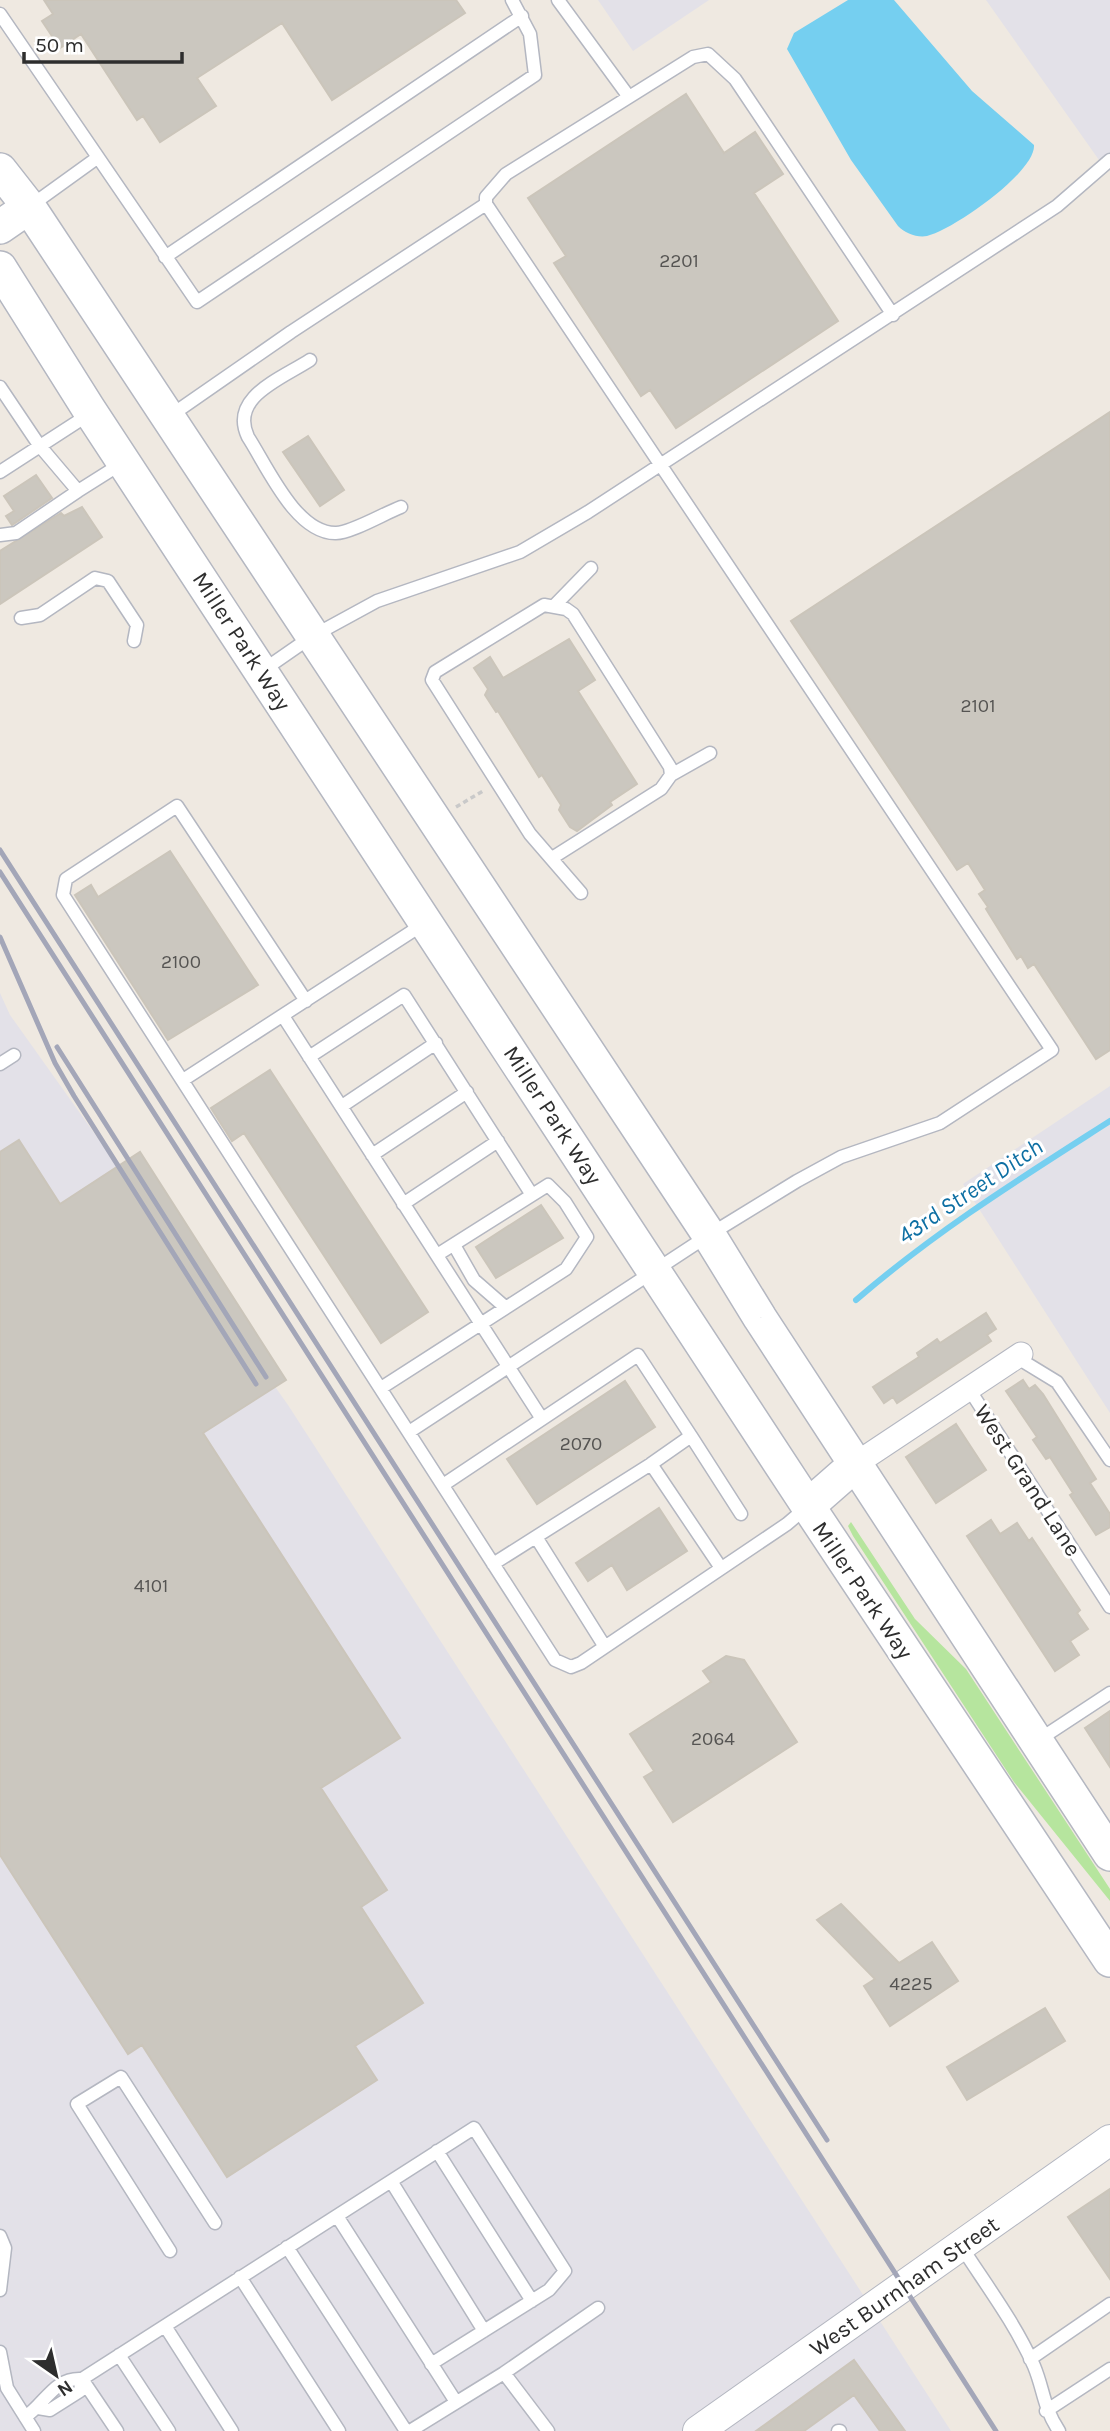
<svg xmlns="http://www.w3.org/2000/svg" width="1110" height="2431" font-family="Karla,sans-serif">
<style>
.industrial{fill:#e3e1e8}
.green{fill:#b6e59e}
.water{fill:#75cff0}
.lines{fill:none;stroke-linecap:round;stroke-linejoin:round}
.stream{stroke:#75cff0;stroke-width:6}
.building{fill:#cbc7bf;stroke:#cbc5ba;stroke-width:2}
.service-casing{stroke:#b4b7c1;stroke-width:15}
.minor-casing{stroke:#b4b7c1;stroke-width:25}
.tertiary-casing{stroke:#b4b7c1;stroke-width:32}
.secondary-casing{stroke:#b4b7c1;stroke-width:36}
.path{stroke:#c9c9c9;stroke-width:3.5;stroke-dasharray:5 3.5;stroke-linecap:butt}
.service{stroke:#fff;stroke-width:12}
.minor{stroke:#fff;stroke-width:23}
.tertiary{stroke:#fff;stroke-width:30}
.secondary{stroke:#fff;stroke-width:33}
.rail{stroke:#a3a6b8;stroke-width:5}
.labels{text-anchor:middle;stroke-width:6;stroke-linejoin:round;paint-order:stroke}
.number-label{font-size:19px;fill:#555452}
.street-label{font-size:23px;fill:#2e2e2e;stroke:#fff}
.water-label{font-size:24px;font-style:italic;fill:#0d6fa3;stroke:#fff}
</style>
<rect width="100%" height="100%" fill="#efe9e1"/>
<path class="industrial" d="M598,0H709L633,51Z
M986,0H1110V153L1099,160Z
M0,993L10,1015L288,1405L951,2431H0Z
M1110,1086V1413L963,1184Z"/>
<path class="green" d="M851,1522L915,1619L966,1669L1110,1889V1901L1014,1782L853,1536L848,1526Z"/>
<path class="water" d="M848,0H894L972,91L1034,145C1036,172 953,230 927,236C917,238 905,233 898,226L851,160L787,49L794,33Z"/>
<g class="lines">
<path class="stream" d="M856,1300C937,1230 1021,1178 1110,1121"/>
</g>
<path class="building" d="M44,0H456L465,13L332,100L282,23L197,78L216,106L160,142L143,116L137,120L81,34L60,48L42,21L53,14Z
M686,94L724,153L755,132L783,174L754,193L838,321L676,428L650,390L641,396L554,263L566,256L528,198Z
M1110,412V1050L1096,1059L1034,964L1028,968L1021,956L1017,959L986,909L988,907L979,894L985,890L968,863L957,870L791,621Z
M308,436L344,490L320,506L283,452Z
M36,475L52,498L12,525L6,516L14,511L4,496Z
M82,507L102,537L0,604V551L61,513L64,516Z
M569,639L595,680L578,691L637,784L610,802L612,805L577,831L570,827L559,810L561,805L542,775L539,777L498,711L496,712L485,695L488,689L474,668L490,657L503,678Z
M170,851L258,985L168,1040L75,895L91,885L98,897Z
M270,1070L428,1312L381,1343L244,1133L232,1141L211,1108Z
M19,1140L60,1204L140,1152L286,1380L203,1433L400,1738L321,1788L387,1890L361,1907L423,2003L355,2046L377,2080L227,2177L142,2045L128,2054L0,1855V1152Z
M541,1205L563,1238L496,1278L476,1247Z
M986,1313L996,1329L987,1335L991,1341L897,1403L893,1397L884,1403L873,1387L919,1357L917,1353L937,1339L940,1343Z
M1023,1380L1029,1389L1035,1385L1043,1394L1096,1479L1090,1483L1110,1514V1527L1096,1535L1070,1495L1073,1493L1050,1457L1046,1459L1033,1440L1037,1437L1006,1391Z
M625,1381L655,1427L537,1504L507,1459Z
M956,1424L986,1470L936,1503L906,1457Z
M659,1508L687,1551L627,1590L612,1565L588,1581L576,1563Z
M991,1520L1000,1534L1017,1523L1029,1541L1032,1538L1080,1610L1077,1613L1088,1629L1070,1641L1079,1655L1055,1671L967,1536Z
M726,1656L744,1660L797,1742L673,1822L644,1777L654,1771L630,1734L711,1682L703,1671Z
M1110,1711V1767L1085,1728Z
M841,1904L899,1963L932,1942L958,1981L890,2026L864,1986L875,1979L817,1920Z
M1045,2008L1065,2041L967,2100L947,2067Z
M1110,2189V2279L1068,2217Z
M854,2360L905,2431H880L854,2395L804,2431H756Z"/>
<g class="lines">
<g class="service-casing">
<path id="service" d="M558,0L629,97
M0,14L197,302L535,75L530,34L512,0
M29,207L97,158
M165,257L522,16
M310,360C281,379 229,397 248,437C267,466 296,534 336,533C351,533 385,513 401,507
M0,387L39,445L78,491L124,462
M170,416L291,332L486,204V197L506,174L693,57L708,54L735,79L893,315
M0,472L91,413
M0,535L16,533L78,491
M554,606L591,568
M21,618L40,615L95,578L108,581L137,625L134,641
M262,671L311,637L377,601L520,552L588,512L1057,206L1110,160
M671,775L710,753
M552,858L661,789L671,775L670,767L573,614L566,609L544,605L435,672L432,680L530,834L581,893
M306,1001L177,806L66,879L63,895L555,1660L571,1667L581,1663L787,1524L808,1506
M283,1016L542,1419
M309,1057L404,995L532,1195
M0,1064L14,1055
M183,1080L425,923
M342,1106L436,1043
M372,1155L467,1092
M403,1204L498,1141
M454,1245L474,1280L505,1307
M1016,1357L1057,1382L1110,1460
M381,1388L566,1269L587,1237L565,1202L548,1185L437,1255
M969,1389L1110,1607
M409,1432L709,1235L797,1181L841,1157L940,1123L1052,1050L486,204
M651,1464L691,1436L741,1514
M443,1485L638,1355L691,1436
M536,1537L605,1647
M493,1564L651,1464L721,1568
M1037,1741L1110,1693
M437,2151L532,2301
M391,2181L484,2331
M337,2216L456,2402
M0,2236L5,2248L0,2290
M961,2246C986,2285 1015,2323 1034,2366C1044,2390 1043,2407 1059,2431
M287,2247L406,2431
M170,2251L77,2104L121,2077L215,2223
M240,2277L339,2431
M165,2326L232,2431
M0,2352L7,2388L34,2431
M119,2355L169,2431
M1030,2359L1110,2304
M504,2373L598,2308
M1046,2411L1110,2369
M25,2417C45,2404 54,2377 82,2379L80,2391L50,2410L38,2408
M117,2431L82,2379L474,2128L565,2271L549,2290L431,2364
M410,2431L504,2373L548,2431
M838,2431H840"/>
</g>
<g class="minor-casing">
<path id="minor" d="M857,1463L1021,1354"/>
</g>
<g class="tertiary-casing">
<path id="tertiary" d="M698,2431L1110,2140"/>
</g>
<g class="secondary-casing">
<path id="secondary" d="M0,170L29,207L709,1235L760,1318L1110,1854
M0,227L29,207
M0,268L88,408L808,1506L1110,1960
M808,1506L857,1463"/>
</g>
<path class="path" d="M456,807L483,791"/>
<use href="#service" class="service"/>
<use href="#minor" class="minor"/>
<use href="#tertiary" class="tertiary"/>
<use href="#secondary" class="secondary"/>
<path class="rail" d="M0,850L827,2140
M0,872L996,2431
M0,937L55,1063L74,1096L256,1384
M57,1047L266,1377"/>
</g>
<g class="labels">
<g class="number-label">
<text x="679" y="267">2201</text>
<text x="978" y="712">2101</text>
<text x="181" y="968">2100</text>
<text x="581" y="1450">2070</text>
<text x="151" y="1592">4101</text>
<text x="713" y="1745">2064</text>
<text x="911" y="1990">4225</text>
</g>
<g class="street-label">
<text transform="translate(242 641) rotate(57)" y="8">Miller Park Way</text>
<text transform="translate(553 1115) rotate(57)" y="8">Miller Park Way</text>
<text transform="translate(1028 1480) rotate(57)" y="8">West Grand Lane</text>
<text transform="translate(863 1590) rotate(56)" y="8">Miller Park Way</text>
<text transform="translate(904 2286) rotate(-35)" y="8">West Burnham Street</text>
</g>
<g class="water-label">
<text transform="translate(970 1191) rotate(-34)" y="8">43rd Street Ditch</text>
</g>
</g>
<g transform="translate(56 2375) rotate(146)" stroke="#ffffff" stroke-width="5" paint-order="stroke">
<path d="M0-5L12 26L0 18L-12 26Z" fill="#2e2e2e"/>
<text y="-10" font-size="19" font-weight="bold" text-anchor="middle" fill="#2e2e2e">N</text>
</g>
<path d="M24 52v10h158v-10" fill="none" stroke="#2e2e2e" stroke-width="3.5"/>
<text x="35" y="52" font-size="21" fill="#2e2e2e" stroke="#ffffff" stroke-width="5" paint-order="stroke">50 m</text>
</svg>
